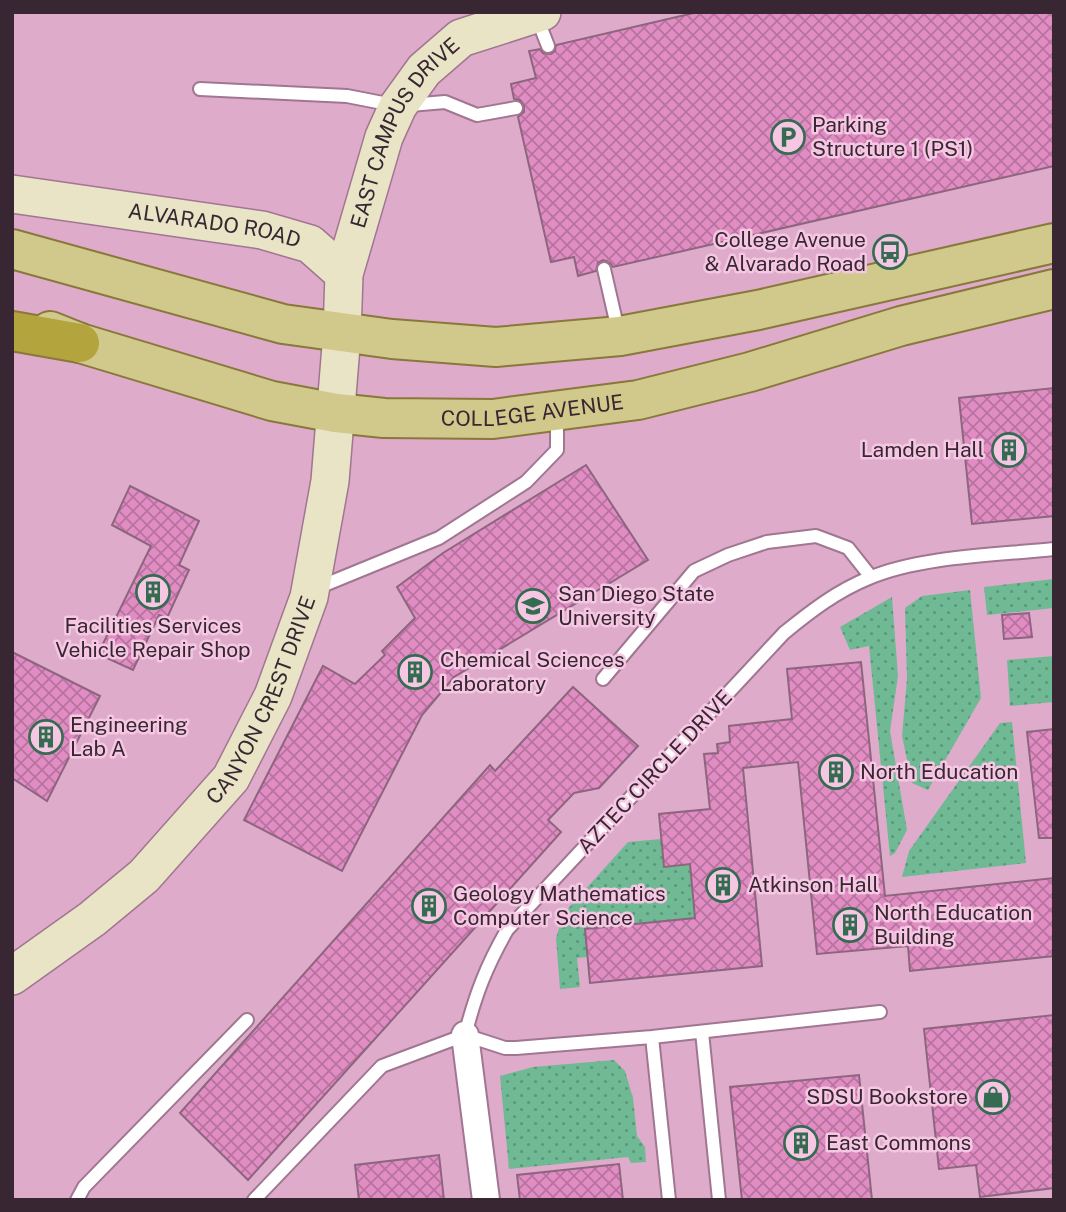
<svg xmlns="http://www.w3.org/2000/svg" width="1066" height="1212" font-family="'Public Sans',sans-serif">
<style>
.built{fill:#deabcb}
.grass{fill:url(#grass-dots)}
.building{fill:url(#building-cross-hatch);stroke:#8d657e;stroke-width:2}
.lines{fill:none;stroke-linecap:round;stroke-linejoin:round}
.lane-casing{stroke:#a07690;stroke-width:16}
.street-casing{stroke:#a07690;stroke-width:30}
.secondary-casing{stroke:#a07690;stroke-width:40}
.primary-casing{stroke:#88783a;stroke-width:42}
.highway-casing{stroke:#88783a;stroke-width:42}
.lane{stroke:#fff;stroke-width:12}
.street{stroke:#fff;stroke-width:26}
.secondary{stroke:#e8e4c5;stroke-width:37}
.primary{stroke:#d1c88b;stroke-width:38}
.highway{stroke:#b3a43e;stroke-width:38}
.labels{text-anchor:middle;stroke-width:5;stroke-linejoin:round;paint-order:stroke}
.poi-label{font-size:21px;fill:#382732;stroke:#f5c7e3;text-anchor:start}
.street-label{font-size:21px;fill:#382732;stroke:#f5c7e3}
</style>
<defs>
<pattern id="grass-dots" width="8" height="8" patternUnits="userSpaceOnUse" patternTransform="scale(1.75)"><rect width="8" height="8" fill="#6fba95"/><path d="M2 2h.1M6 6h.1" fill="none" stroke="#5c977a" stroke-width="1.8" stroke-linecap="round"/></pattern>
<pattern id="building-cross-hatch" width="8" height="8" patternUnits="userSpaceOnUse" patternTransform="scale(1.75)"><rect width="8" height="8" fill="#e18dc3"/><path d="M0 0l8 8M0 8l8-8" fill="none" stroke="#b7739f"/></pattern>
</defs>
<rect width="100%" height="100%" fill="#e7bad6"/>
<path class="built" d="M12,12H1054V1200H12Z"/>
<path class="grass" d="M1054,579V608L987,615L984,587Z
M970,590L981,698L928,790L912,783L902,736L907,679L905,608L922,596Z
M892,597L898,676L890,731L907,830L895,853L890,856L869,646L850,650L840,627Z
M1054,656V702L1010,706L1007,660Z
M1012,722L1026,863L902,877L909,851L1000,723Z
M661,839L664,866L690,864L694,903L707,917L588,957L577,958L580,987L560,989L556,938L564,913L628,842Z
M614,1060L625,1071L633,1098L637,1136L645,1147L646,1162L631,1163L628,1157L509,1169L500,1076L533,1067Z"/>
<path class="building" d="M698,12H1054V166L613,267L610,263L603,260L598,263L596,271L578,276L574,257L551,262L518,117L524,112V106L520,100L514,99L511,84L536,78L529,51L540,49L543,53L551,54L555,51L556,45Z
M1054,388V516L972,524L959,398Z
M586,465L648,560L454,677L422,715L342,871L244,820L323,666L355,684L385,655L382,651L415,618L397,587L443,553Z
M130,486L199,521L179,565L189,570L167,618L159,615L133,670L98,654L151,546L112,525Z
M1029,613L1032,637L1004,639L1002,615Z
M12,652L100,696L47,801L12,778Z
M861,662L885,896L1054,878V956L910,971L908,946L817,954L798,762L743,768L762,966L590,983L585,929L695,918L690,864L664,867L659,814L710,809L704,754L718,753L717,744L730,742L729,726L792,719L787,669Z
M573,687L638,746L599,788L574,793L548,820L561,832L248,1180L180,1113L490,765L495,771Z
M1054,729V838H1039L1027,732Z
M1054,1015V1188L980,1197L976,1165L939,1169L924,1029Z
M859,1075L872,1200H742L730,1087Z
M439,1155L444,1200H359L355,1165Z
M619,1164L623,1200H520L517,1175Z"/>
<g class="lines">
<g class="lane-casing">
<path id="lane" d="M537,18L548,46
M200,89L347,96L398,106L445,102L477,115L516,108
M604,269L618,330
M317,588L439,538L526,482L557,450V416
M603,679L694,571L728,555L767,542L816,536L848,548L871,577
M702,1032L719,1200
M465,1035L505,1048H516L652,1037L880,1012
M652,1037L669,1200
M77,1200L84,1187L247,1020
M254,1200L382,1066L465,1035C476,993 486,967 507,930L784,633C811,611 837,591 869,578C921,556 997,555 1054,549"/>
</g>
<g class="street-casing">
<path id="street" d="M465,1035L486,1200"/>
</g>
<g class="secondary-casing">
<g id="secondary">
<path id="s1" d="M12,194L262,230L310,244L344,274"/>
<path id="s2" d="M12,976L92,919L144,876L231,778L273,696L309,597L330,481L342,334L344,274L384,137L398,106L424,70L461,38L542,12"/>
</g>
</g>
<g class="primary-casing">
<g id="primary">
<path d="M12,249L283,324L392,339L496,347L620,336L758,310L1054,243"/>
<path id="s3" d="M50,331L80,343L272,401L336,413L384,418L493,419L638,400L750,372L901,326L1054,289"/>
</g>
</g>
<g class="highway-casing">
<path id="highway" d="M12,331L80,343"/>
</g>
<use href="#lane" class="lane"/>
<use href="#street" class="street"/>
<use href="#secondary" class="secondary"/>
<use href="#primary" class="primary"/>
<use href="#highway" class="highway"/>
</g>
<defs>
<g id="parking-ring" transform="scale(1.75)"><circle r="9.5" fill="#f5c7e3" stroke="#356b51" stroke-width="1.5"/><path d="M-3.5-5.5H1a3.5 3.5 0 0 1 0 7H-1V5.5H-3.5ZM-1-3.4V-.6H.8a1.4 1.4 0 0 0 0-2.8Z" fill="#356b51"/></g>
<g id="bus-ring" transform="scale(1.75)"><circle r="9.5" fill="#f5c7e3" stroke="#356b51" stroke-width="1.5"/><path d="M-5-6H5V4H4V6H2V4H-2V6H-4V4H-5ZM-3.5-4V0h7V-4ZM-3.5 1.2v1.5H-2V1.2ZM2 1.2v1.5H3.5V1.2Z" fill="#356b51"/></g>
<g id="building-ring" transform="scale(1.75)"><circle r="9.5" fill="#f5c7e3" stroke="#356b51" stroke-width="1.5"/><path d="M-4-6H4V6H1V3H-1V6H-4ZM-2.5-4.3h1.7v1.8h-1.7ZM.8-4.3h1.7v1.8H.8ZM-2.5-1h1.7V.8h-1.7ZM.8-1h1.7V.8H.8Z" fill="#356b51"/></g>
<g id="university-ring" transform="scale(1.75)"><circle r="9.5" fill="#f5c7e3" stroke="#356b51" stroke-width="1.5"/><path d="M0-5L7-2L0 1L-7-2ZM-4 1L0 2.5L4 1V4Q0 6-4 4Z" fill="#356b51"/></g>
<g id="shop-ring" transform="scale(1.75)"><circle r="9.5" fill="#f5c7e3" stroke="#356b51" stroke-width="1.5"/><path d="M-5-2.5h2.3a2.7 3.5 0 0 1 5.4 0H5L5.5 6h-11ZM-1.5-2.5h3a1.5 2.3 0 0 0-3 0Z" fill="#356b51"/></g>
</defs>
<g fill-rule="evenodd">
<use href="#parking-ring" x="788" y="137"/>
<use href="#bus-ring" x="890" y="252"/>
<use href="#building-ring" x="1009" y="450"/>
<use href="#building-ring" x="153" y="592"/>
<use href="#university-ring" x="533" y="606"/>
<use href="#building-ring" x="415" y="672"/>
<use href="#building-ring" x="46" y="737"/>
<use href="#building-ring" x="836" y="772"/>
<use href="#building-ring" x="723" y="885"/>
<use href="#building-ring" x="429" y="906"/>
<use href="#building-ring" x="850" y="925"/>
<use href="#shop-ring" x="993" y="1097"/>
<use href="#building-ring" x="801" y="1143"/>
</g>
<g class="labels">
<g class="poi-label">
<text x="812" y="132">Parking<tspan x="812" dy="24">Structure 1 (PS1)</tspan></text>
<text x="866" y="247" text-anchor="end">College Avenue<tspan x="866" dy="24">&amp; Alvarado Road</tspan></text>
<text x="984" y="457" text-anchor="end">Lamden Hall</text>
<text x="558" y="601">San Diego State<tspan x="558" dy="24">University</tspan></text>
<text x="153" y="633" text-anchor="middle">Facilities Services<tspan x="153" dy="24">Vehicle Repair Shop</tspan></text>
<text x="440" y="667">Chemical Sciences<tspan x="440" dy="24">Laboratory</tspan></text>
<text x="70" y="732">Engineering<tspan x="70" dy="24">Lab A</tspan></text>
<text x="860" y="779">North Education</text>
<text x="748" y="892">Atkinson Hall</text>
<text x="453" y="901">Geology Mathematics<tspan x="453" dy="24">Computer Science</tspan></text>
<text x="874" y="920">North Education<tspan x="874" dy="24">Building</tspan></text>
<text x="968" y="1104" text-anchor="end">SDSU Bookstore</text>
<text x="826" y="1150">East Commons</text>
</g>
<g class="street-label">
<text dy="7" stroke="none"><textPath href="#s2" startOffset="976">EAST CAMPUS DRIVE</textPath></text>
<text dy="7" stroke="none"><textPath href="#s1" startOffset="205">ALVARADO ROAD</textPath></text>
<text dy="7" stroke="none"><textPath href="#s3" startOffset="495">COLLEGE AVENUE</textPath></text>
<text dy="7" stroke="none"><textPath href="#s2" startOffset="380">CANYON CREST DRIVE</textPath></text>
<text transform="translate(655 772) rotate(-47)" y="7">AZTEC CIRCLE DRIVE</text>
</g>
</g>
<rect width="1066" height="1212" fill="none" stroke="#382732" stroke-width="28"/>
</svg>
